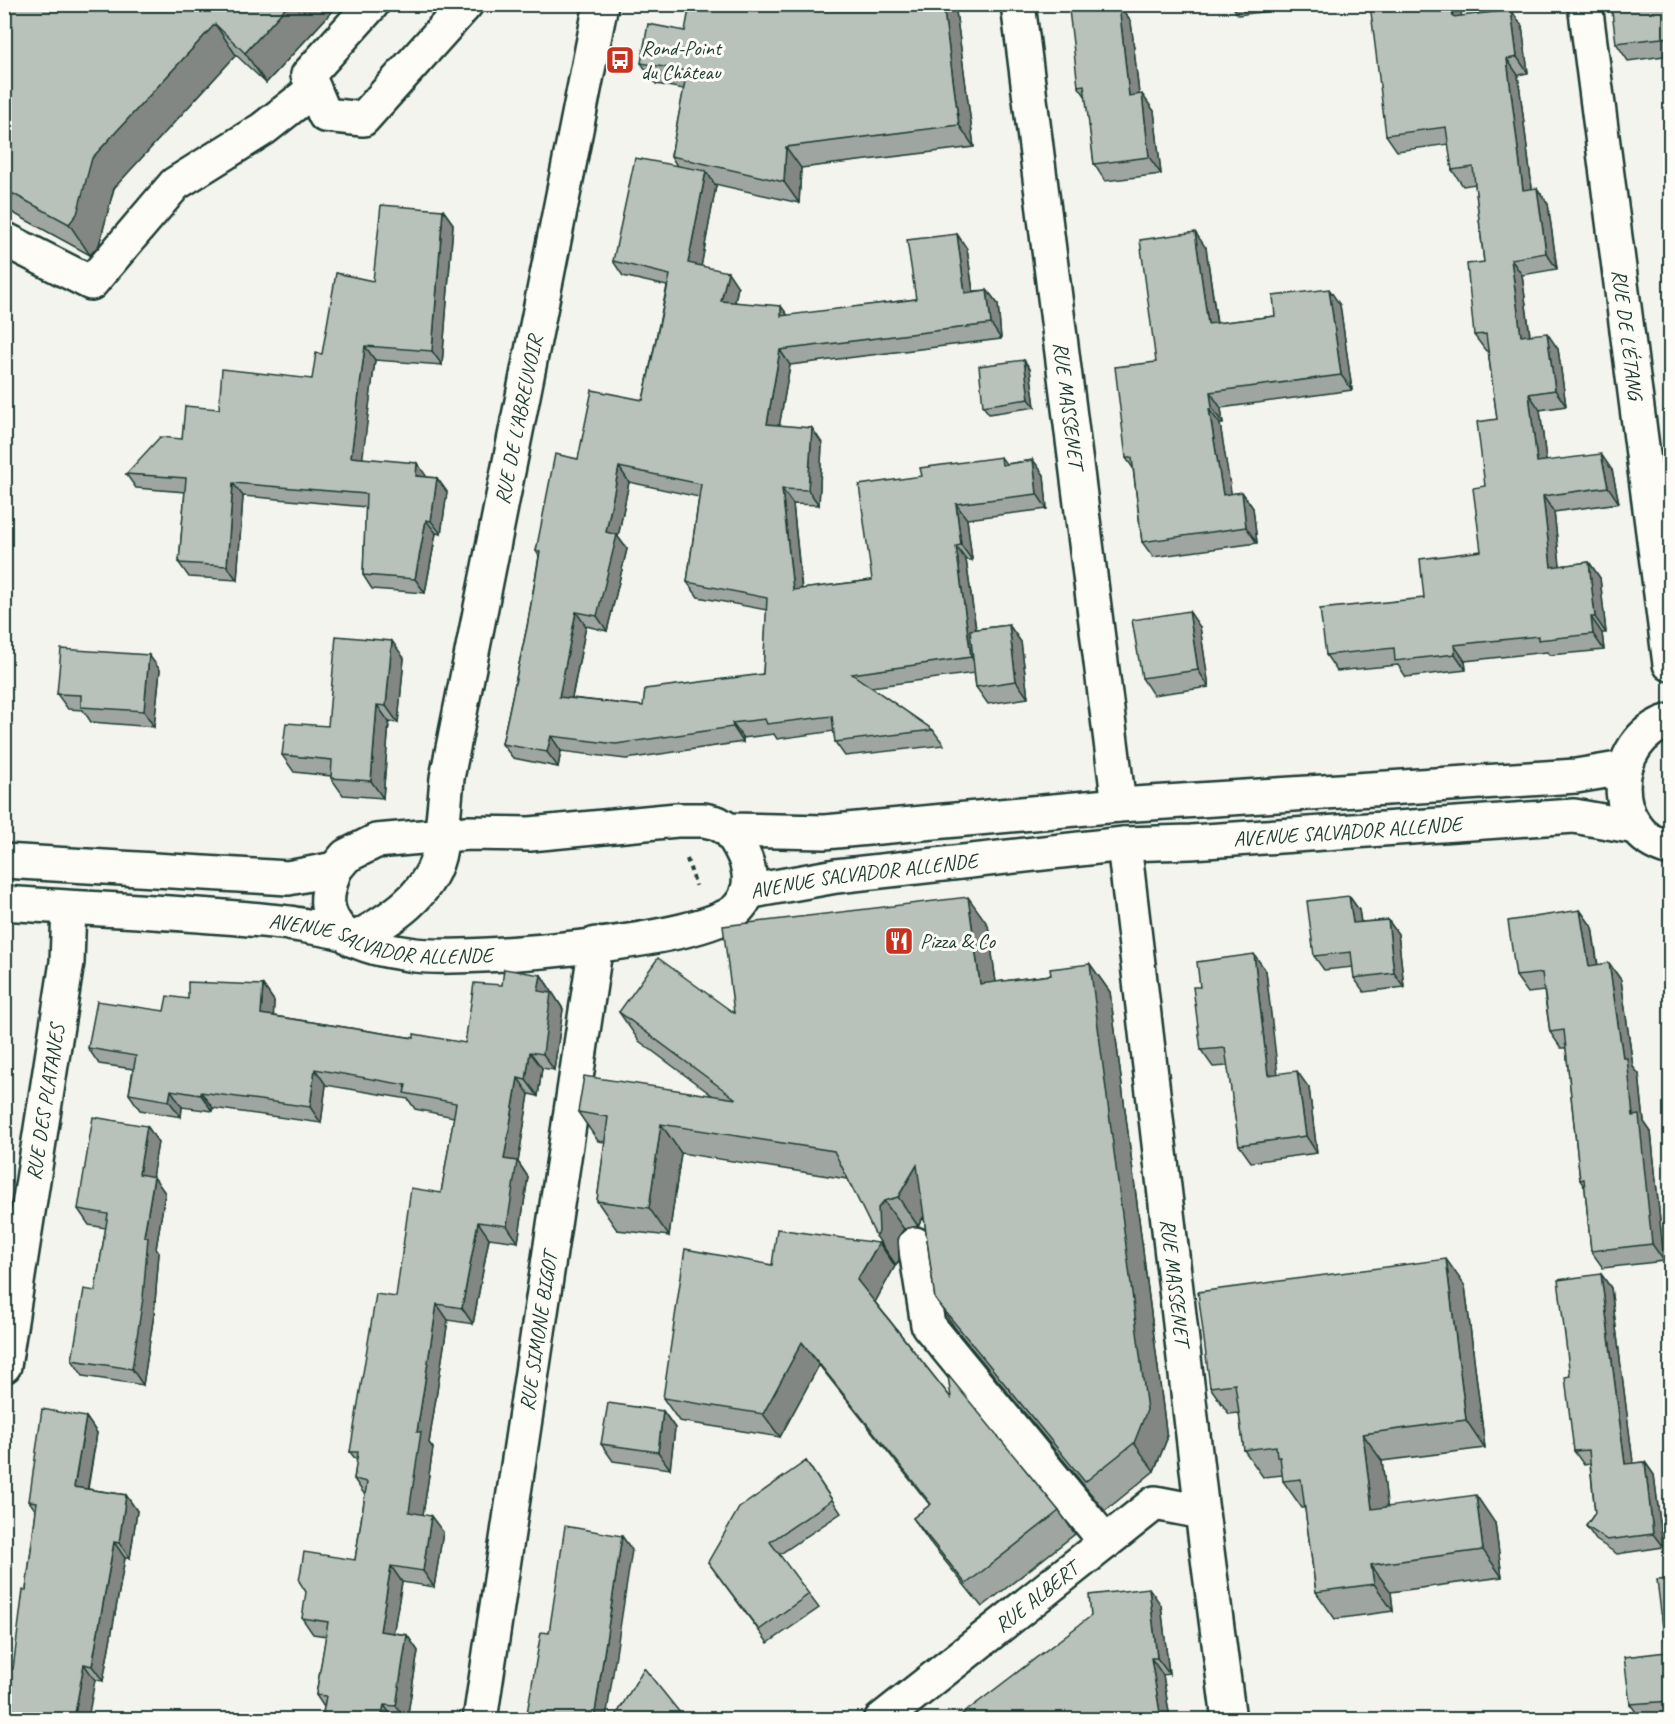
<svg xmlns="http://www.w3.org/2000/svg" width="1675" height="1724" font-family="Caveat,sans-serif">
<style>
.lines{fill:none;stroke-linecap:round;stroke-linejoin:round}
.minor-casing{stroke:#1f3d34;stroke-width:38}
.major-casing{stroke:#1f3d34;stroke-width:38}
.path{stroke:#1f3d34;stroke-width:4;stroke-dasharray:4.5 4.5;stroke-linecap:butt}
.minor{stroke:#fdfcf7;stroke-width:33}
.major{stroke:#fdfcf7;stroke-width:33}
.wall{fill:#9fa6a1;stroke:#1f3d34;stroke-width:1.5;fill-rule:evenodd}
.shaded-wall{fill:#828783;stroke:#1f3d34;stroke-width:1.5}
.building{fill:#b9c1bb;stroke:#1f3d34;stroke-width:1.5;fill-rule:evenodd}
.labels{text-anchor:middle;stroke-width:6;stroke-linejoin:round;paint-order:stroke}
.poi-label{font-size:21px;fill:#1f3d34;stroke:#fdfcf7;text-anchor:start}
.street-label{font-size:21px;fill:#1f3d34;stroke:#fdfcf7}
</style>
<rect width="100%" height="100%" fill="#f4f4ef"/>
<filter id="ink" filterUnits="userSpaceOnUse"><feTurbulence type="fractalNoise" baseFrequency=".0167" numOctaves="2"/><feDisplacementMap in="SourceGraphic" scale="12" xChannelSelector="R" yChannelSelector="G"/><feConvolveMatrix kernelMatrix="1 2 1 2 8 2 1 2 1" color-interpolation-filters="sRGB"/></filter>
<g filter="url(#ink)">
<g class="lines">
<g class="minor-casing">
<g id="minor">
<path d="M372,4L308,75L325,115L363,119L466,4"/>
<path id="s1" d="M1018,4L1119,805"/>
<path id="s2" d="M1585,4L1670,664"/>
<path d="M4,239L91,283L175,184L263,129L314,89"/>
<path id="s3" d="M1124,844L1202,1512L1229,1720"/>
<path id="s4" d="M353,940C390,920 433,894 440,848C443,825 445,801 447,778L601,4"/>
<path d="M915,1244L928,1325L1106,1542"/>
<path id="s5" d="M4,1366L67,962L69,908"/>
<path id="s6" d="M480,1720L596,944"/>
<path id="s7" d="M881,1720L1155,1503L1202,1512"/>
</g>
</g>
<g class="major-casing">
<g id="major">
<path d="M1670,721C1609,739 1606,833 1670,849"/>
<path d="M4,861L288,878L335,869L346,856L376,841L467,833L530,834L677,820H704L717,823L729,830L825,832L1119,805L1576,776L1624,768"/>
<path d="M335,869C326,894 322,911 342,932"/>
<path id="s8" d="M747,892L836,876L1124,844L1191,842L1574,816L1636,827"/>
<path id="s9" d="M4,903C99,910 195,912 289,923C299,925 334,930 342,933C346,934 350,938 354,940C373,949 394,952 415,955C467,961 706,943 738,908C761,884 745,852 729,830"/>
</g>
</g>
<path class="path" d="M687,859L696,886"/>
<use href="#minor" class="minor"/>
<use href="#major" class="major"/>
</g>
<path class="wall" d="M4,4H339L266,83L236,55L114,188L99,245L90,255L4,208Z
M955,4L974,147L801,168L799,203L715,184L716,186L701,266L738,287L735,302L788,316L916,299L957,234L967,249L973,291L987,290L998,304L1001,339L790,365L779,426L822,443L819,505L793,504L802,589L872,580L922,476L1001,457L1006,464L1033,460L1044,475L1047,509L967,519L972,560H966L976,629L1009,625L1021,642L1028,698L988,704L976,687L974,673L871,687L933,730L944,745L845,756L835,742L834,731L777,739L774,734L743,738V742L626,759L561,751L558,767L513,758L502,744L527,627L539,556L536,551L578,459L643,400L667,286L623,276L613,261L677,166L671,156L684,89L656,84L641,63L685,31ZM629,482L699,497L687,582L698,597L767,610L763,674L643,706L572,698L586,626L607,631L627,549L618,537Z
M1231,4H1293V8L1238,15Z
M1671,4V55L1628,61L1616,43Z
M1119,5L1131,22L1139,94L1154,111L1161,174L1105,181L1094,164L1086,97L1078,86Z
M1511,10L1522,26L1528,73L1518,75L1532,188L1548,204L1557,269L1522,275L1530,335L1558,349L1566,406L1540,410L1546,461L1612,470L1619,503L1554,512L1560,566L1589,562L1600,578L1606,633H1602L1604,650L1550,655L1547,652L1465,661L1466,670L1406,677L1398,665L1337,671L1326,655L1424,598L1481,551L1485,486L1497,419L1488,351H1486L1474,335L1484,262L1475,184L1463,186L1452,170L1449,144L1397,151L1386,135L1462,16Z
M443,210L453,224L442,365L375,360L362,458L427,477L437,478L447,492L441,534L436,533L425,593L372,589L363,575L366,507L243,496L237,580L189,577L179,563L185,492L136,488L126,474L182,439L219,409L312,379L322,354L373,281Z
M1206,248L1217,323L1275,316L1340,305L1352,390L1221,408L1223,424H1220L1231,494L1242,492L1253,508L1257,543L1153,557L1142,542L1133,468L1126,458L1156,362Z
M1024,360L1030,369L1035,407L989,414L983,406Z
M1200,627L1209,687L1153,695L1142,678Z
M404,658L398,723L389,722L383,798L343,795L331,778V776L294,772L282,755L328,726Z
M160,670L154,727L91,722L83,710L68,709L57,694Z
M1349,896L1359,910L1361,922L1388,920L1398,934L1404,987L1364,992L1354,978L1353,967L1324,970L1314,956Z
M1580,910L1592,927L1598,965L1609,963L1621,980L1633,1067L1639,1074L1644,1122L1651,1132L1664,1261L1603,1268L1591,1251L1585,1188L1580,1180L1566,1048H1561L1550,1032L1544,991L1528,993L1516,976Z
M988,925L996,982L1051,975L1090,964L1110,992L1167,1439L1154,1471L1105,1511L955,1328L935,1299L924,1217L918,1226L904,1229L898,1237L899,1260L896,1265L847,1179L681,1153L669,1236L617,1230L597,1201L605,1142L598,1141L578,1112L713,1096L639,1041L619,1012L734,1013Z
M1266,971L1277,1074L1309,1088L1317,1153L1251,1162L1239,1145L1228,1066L1213,1067L1201,1050L1200,987Z
M541,975L563,1009L554,1070L542,1068L538,1096L529,1094L518,1162L528,1177L518,1242L489,1238L473,1324L448,1320L429,1443L433,1448L423,1514L443,1532L434,1587L402,1582L393,1633L407,1635L418,1651L407,1719H322L324,1707L316,1695L326,1636L313,1634L302,1618L355,1560L365,1495L354,1479L357,1461L350,1452L396,1297L441,1193L454,1117L415,1109L408,1099L326,1085L321,1123L213,1108L212,1111L182,1107L181,1117L140,1110L129,1094L133,1069L99,1064L88,1048L164,1011L188,999L263,985L274,1001L273,1016L414,1038L465,1043L502,985Z
M147,1126L158,1142L152,1176L165,1193L156,1249L159,1253L154,1314L143,1385L83,1376L72,1360L95,1291L106,1228L89,1225L78,1209Z
M879,1243L895,1266L875,1302L951,1398L1059,1511L1075,1534L982,1607L929,1541L913,1518L930,1505L819,1365L780,1437L679,1421L663,1398L772,1265Z
M1601,1274L1611,1288L1633,1463L1645,1462L1654,1475L1663,1547L1617,1554L1596,1540L1586,1526L1595,1513L1590,1464L1584,1465L1574,1451L1570,1376Z
M1465,1286L1485,1448L1382,1461L1387,1507L1495,1523L1502,1577L1391,1592L1393,1611L1335,1619L1316,1592L1305,1508H1302L1283,1481V1475L1263,1477L1244,1450L1239,1413L1229,1414L1210,1387Z
M663,1411L675,1428L670,1469L613,1461L601,1444Z
M86,1417L97,1433L88,1489L126,1495L137,1511L130,1558H125L103,1681L13,1669L26,1590L36,1511L29,1501Z
M806,1461L841,1513L779,1555L819,1608L768,1643L708,1562Z
M1671,1579V1719H1641L1630,1704L1666,1652Z
M1161,1605L1169,1674L1163,1675L1170,1719H956Z"/>
<path class="shaded-wall" d="M289,4H339L266,83L245,53Z
M943,4H955L974,147L959,125Z
M1451,4H1460L1464,33L1453,17Z
M1119,5L1131,22L1141,113L1129,96Z
M1511,10L1522,26L1528,73L1517,57Z
M215,24L236,55L114,188L99,245L90,255L69,224L92,158Z
M1507,59L1518,75L1534,205L1523,190Z
M1142,94L1154,111L1161,174L1149,157Z
M786,147L801,168L799,203L784,182Z
M706,171L716,186L699,278L688,263Z
M1537,188L1548,204L1557,269L1546,253Z
M443,210L453,224L442,365L432,351Z
M1195,232L1206,248L1219,340L1208,324Z
M957,234L967,249L975,307L965,293Z
M1511,259L1522,275L1532,352L1521,336Z
M728,272L738,287L732,316L721,301Z
M1329,289L1340,305L1352,390L1341,375Z
M987,290L998,304L1001,339L991,324Z
M781,306L792,321L781,316Z
M1547,333L1558,349L1566,406L1555,390Z
M365,346L375,360L361,471L351,457Z
M780,350L790,365L777,439L767,424Z
M1024,360L1030,369L1035,407L1029,399Z
M1210,392L1221,408L1223,424L1212,408Z
M1529,394L1540,410L1548,478L1537,462Z
M1209,409L1220,424L1234,510L1223,495Z
M812,428L822,443L819,505L808,490Z
M1601,454L1612,470L1619,503L1608,487Z
M1033,460L1044,475L1047,509L1037,494Z
M417,463L427,477L416,476Z
M619,467L629,482L618,537L627,549L607,631L597,616L606,532Z
M437,478L447,492L441,534L431,521Z
M233,483L243,496L237,580L227,566Z
M782,489L793,504L803,604L793,590Z
M1242,492L1253,508L1257,543L1246,527Z
M1543,496L1554,512L1562,583L1551,567Z
M956,504L967,519L972,560L961,545Z
M426,520L436,533L425,593L415,579Z
M956,546L966,560L982,672L971,657Z
M1589,562L1600,578L1606,633L1595,617Z
M1189,611L1200,627L1209,687L1198,670Z
M576,612L586,626L569,712L559,697Z
M1591,617L1602,633L1604,650L1593,634Z
M1009,625L1021,642L1028,698L1016,681Z
M392,641L404,658L398,723L386,706Z
M1454,645L1465,661L1466,670L1455,654Z
M149,655L160,670L154,727L144,711Z
M377,705L389,722L383,798L371,781Z
M732,723L743,738V742L733,727Z
M551,736L561,751L558,767L547,752Z
M1349,896L1359,910L1363,937L1353,923Z
M968,897L988,925L1000,1012L980,984Z
M1580,910L1592,927L1600,983L1589,966Z
M1388,920L1398,934L1404,987L1394,973Z
M1254,954L1266,971L1280,1092L1268,1075Z
M1609,963L1621,980L1633,1067L1639,1074L1644,1122L1651,1132L1664,1261L1652,1244L1633,1116L1623,1058Z
M1090,964L1110,992L1167,1439L1154,1471L1134,1443Z
M541,975L563,1009L554,1070L543,1054L538,991Z
M263,985L274,1001L273,1030L261,1014Z
M530,1052L542,1068L538,1096L526,1080Z
M315,1069L326,1085L321,1123L310,1107Z
M1297,1071L1309,1088L1317,1153L1306,1136Z
M518,1078L529,1094L518,1162L528,1177L518,1242L507,1226L504,1159Z
M171,1090L182,1107L181,1117L169,1101Z
M201,1092L213,1108L212,1111L201,1095Z
M661,1124L681,1153L669,1236L649,1208Z
M147,1126L158,1142L150,1190L139,1174Z
M917,1165L937,1194L918,1226L898,1197Z
M154,1177L165,1193L156,1249L159,1253L154,1314L143,1385L132,1369L144,1236Z
M884,1201L904,1229L898,1237L899,1260L896,1265L876,1236L878,1208Z
M478,1222L489,1238L473,1324L462,1308Z
M879,1243L895,1266L874,1304L857,1280Z
M1446,1259L1465,1286L1485,1448L1466,1420Z
M1601,1274L1611,1288L1635,1478L1625,1464Z
M437,1304L448,1320L429,1443L433,1448L421,1528L409,1512L417,1432Z
M802,1342L819,1365L780,1437L763,1414Z
M663,1411L675,1428L670,1469L658,1452Z
M86,1417L97,1433L85,1503L74,1487Z
M1363,1434L1382,1461L1391,1536L1372,1509Z
M1645,1462L1654,1475L1663,1547L1653,1534Z
M126,1495L137,1511L130,1558L119,1543Z
M1476,1495L1495,1523L1502,1577L1483,1550Z
M431,1516L443,1532L434,1587L423,1571Z
M622,1536L632,1550L606,1719H594Z
M114,1542L125,1558L103,1681L92,1666Z
M1371,1565L1391,1592L1393,1611L1374,1584Z
M391,1566L402,1582L391,1647L380,1631Z
M1149,1588L1161,1605L1169,1674L1157,1658Z
M407,1635L418,1651L407,1719H405L396,1706Z
M1151,1658L1163,1675L1170,1719H1161Z
M84,1664L95,1680L88,1719H74Z
M384,1705L394,1719H381Z"/>
<path class="building" d="M4,4H289L245,53L215,24L92,158L77,214L69,224L4,189Z
M690,4H943L959,125L786,147L784,182L671,156L687,71L641,63L648,24L685,31Z
M1370,4H1451L1453,17L1511,10L1517,57L1507,59L1523,190L1537,188L1546,253L1511,259L1521,336L1547,333L1555,390L1529,394L1537,462L1601,454L1608,487L1543,496L1551,567L1589,562L1595,617H1591L1593,634L1538,640V636L1454,645L1455,654L1395,661L1394,648L1326,655L1320,609L1424,598L1420,559L1481,551L1473,488L1485,486L1477,422L1497,419L1486,334L1474,335L1467,264L1484,262L1473,167L1452,170L1446,127L1386,135Z
M1611,4H1671V37L1616,43Z
M1119,5L1129,96L1142,94L1149,157L1094,164L1084,85L1078,86L1069,10Z
M635,158L706,171L688,263L728,272L721,301L781,306V316L916,299L907,240L957,234L965,293L987,290L991,324L780,350L767,424L812,428L808,490L782,489L793,590L872,580L859,485L922,476L920,468L1001,457L1002,465L1033,460L1037,494L956,504L961,545L956,546L971,657L852,674L933,730L835,742L832,716L767,724L765,719L732,723L733,727L616,744L551,736L547,752L502,744L527,627L540,552L536,551L555,454L578,459L592,390L643,400L670,275L613,261ZM619,467L701,484L687,582L767,598L763,674L645,689L643,706L559,697L576,612L597,616L617,535L606,532Z
M381,205L443,210L432,351L365,346L351,457L417,463L416,476L437,478L431,521L426,520L415,579L363,575L366,494L233,483L227,566L179,563L186,478L126,474L160,437L182,439L185,406L219,409L222,369L312,379L316,353L322,354L336,273L373,281Z
M1195,232L1208,324L1275,316L1273,296L1329,289L1341,375L1210,392L1212,408L1209,409L1223,495L1242,492L1246,527L1142,542L1132,458H1126L1115,367L1156,362L1140,240Z
M1024,360L1029,399L983,406L979,366Z
M1189,611L1198,670L1142,678L1132,620Z
M1009,625L1016,681L976,687L970,630Z
M336,636L392,641L386,706L377,705L371,781L331,778L332,760L282,755L286,723L328,726Z
M61,649L149,655L144,711L81,707V695L57,694Z
M1349,896L1353,923L1388,920L1394,973L1354,978L1351,952L1314,956L1307,901Z
M968,897L980,984L1051,975L1050,969L1090,964L1147,1410L1134,1443L1085,1482L935,1299L917,1165L898,1197L884,1201L878,1208L879,1232L876,1236L834,1151L661,1124L649,1208L597,1201L608,1117L578,1112L584,1076L736,1099L619,1012L658,958L734,1013L723,926Z
M1580,910L1589,966L1609,963L1623,1058H1627L1633,1116L1639,1115L1652,1244L1591,1251L1584,1179L1580,1180L1564,1030L1550,1032L1542,973L1516,976L1508,921Z
M1254,954L1268,1075L1297,1071L1306,1136L1239,1145L1225,1048L1201,1050L1193,987H1200L1197,962Z
M504,969L541,975L538,991L551,993L543,1054L530,1052L526,1080L518,1078L504,1159L517,1161L507,1226L478,1222L462,1308L437,1304L417,1432H421L409,1512L431,1516L423,1571L391,1566L380,1631L407,1635L396,1706L384,1705L381,1719H322L326,1696L316,1695L328,1622L302,1618L306,1592L299,1581L304,1552L355,1560L367,1482L354,1479L358,1452H350L376,1294L396,1297L411,1188L441,1193L456,1103L404,1093L406,1085L315,1069L310,1107L201,1092V1095L171,1090L169,1101L129,1094L136,1056L88,1048L97,1001L164,1011L167,996L188,999V982L263,985L261,1014L414,1038V1034L465,1043L474,983L502,985Z
M93,1117L147,1126L139,1174L154,1177L144,1236L148,1237L143,1298L132,1369L72,1360L84,1289L95,1291L108,1214L78,1209Z
M777,1229L879,1243L857,1280L951,1398L948,1375L1059,1511L966,1584L913,1518L931,1504L802,1342L763,1414L663,1398L685,1249L772,1265Z
M1446,1259L1466,1420L1363,1434L1372,1509L1476,1495L1483,1550L1371,1565L1374,1584L1316,1592L1301,1479L1283,1481L1280,1457H1277L1276,1446L1244,1450L1235,1384L1210,1387L1198,1292Z
M1601,1274L1625,1464L1645,1462L1653,1534L1607,1540L1586,1526L1595,1513L1589,1450L1574,1451L1565,1377L1570,1376L1558,1280Z
M608,1403L663,1411L658,1452L601,1444Z
M42,1409L86,1417L74,1487L126,1495L119,1543L114,1542L92,1666L84,1664L74,1719H4V1692L7,1669H13L23,1590H26L37,1502L29,1501Z
M806,1461L832,1500L770,1542L809,1594L759,1630L708,1562L739,1508Z
M565,1526L622,1536L594,1719H526L541,1632L549,1633Z
M1671,1579V1701L1630,1704L1624,1657L1666,1652L1657,1580Z
M1149,1588L1157,1658H1151L1161,1719H956L1091,1616L1089,1595Z
M644,1668L685,1719H614Z"/>
</g>
<defs>
<g id="bus-square" transform="scale(1.5)"><rect x="-9" y="-9" width="18" height="18" rx="4" fill="#c8321e" stroke="#fdfcf7"/><path d="M-5-6H5V4H4V6H2V4H-2V6H-4V4H-5ZM-3.5-4V0h7V-4ZM-3.5 1.2v1.5H-2V1.2ZM2 1.2v1.5H3.5V1.2Z" fill="#fff"/></g>
<g id="restaurant-square" transform="scale(1.5)"><rect x="-9" y="-9" width="18" height="18" rx="4" fill="#c8321e" stroke="#fdfcf7"/><path d="M-5-6h1v4h1v-4h1v4h1v-4h1v5L-1.5 .5V6h-2V.5L-5-1ZM5-6V6H3V1.5H1.5Q1.5-4 5-6Z" fill="#fff"/></g>
</defs>
<g fill-rule="evenodd">
<use href="#bus-square" x="620" y="60"/>
<use href="#restaurant-square" x="899" y="941"/>
</g>
<g class="labels">
<g class="poi-label">
<text x="641" y="55">Rond-Point<tspan x="641" dy="24">du Château</tspan></text>
<text x="920" y="948">Pizza &amp; Co</text>
</g>
<g class="street-label">
<text dy="7" stroke="none"><textPath href="#s2" startOffset="333">RUE DE L'ÉTANG</textPath></text>
<text dy="7" stroke="none"><textPath href="#s1" startOffset="404">RUE MASSENET</textPath></text>
<text dy="7" stroke="none"><textPath href="#s4" startOffset="567">RUE DE L'ABREUVOIR</textPath></text>
<text dy="7" stroke="none"><textPath href="#s8" startOffset="604">AVENUE SALVADOR ALLENDE</textPath></text>
<text dy="7" stroke="none"><textPath href="#s8" startOffset="118">AVENUE SALVADOR ALLENDE</textPath></text>
<text dy="7" stroke="none"><textPath href="#s9" startOffset="380">AVENUE SALVADOR ALLENDE</textPath></text>
<text dy="7" stroke="none"><textPath href="#s5" startOffset="267">RUE DES PLATANES</textPath></text>
<text dy="7" stroke="none"><textPath href="#s3" startOffset="441">RUE MASSENET</textPath></text>
<text dy="7" stroke="none"><textPath href="#s6" startOffset="393">RUE SIMONE BIGOT</textPath></text>
<text dy="7" stroke="none"><textPath href="#s7" startOffset="198">RUE ALBERT</textPath></text>
</g>
</g>
<rect width="1675" height="1724" fill="none" stroke="#fdfcf7" stroke-width="24"/>
<rect x="12" y="12" width="1651" height="1700" fill="none" stroke="#1f3d34" stroke-width="2" filter="url(#ink)"/>
</svg>
